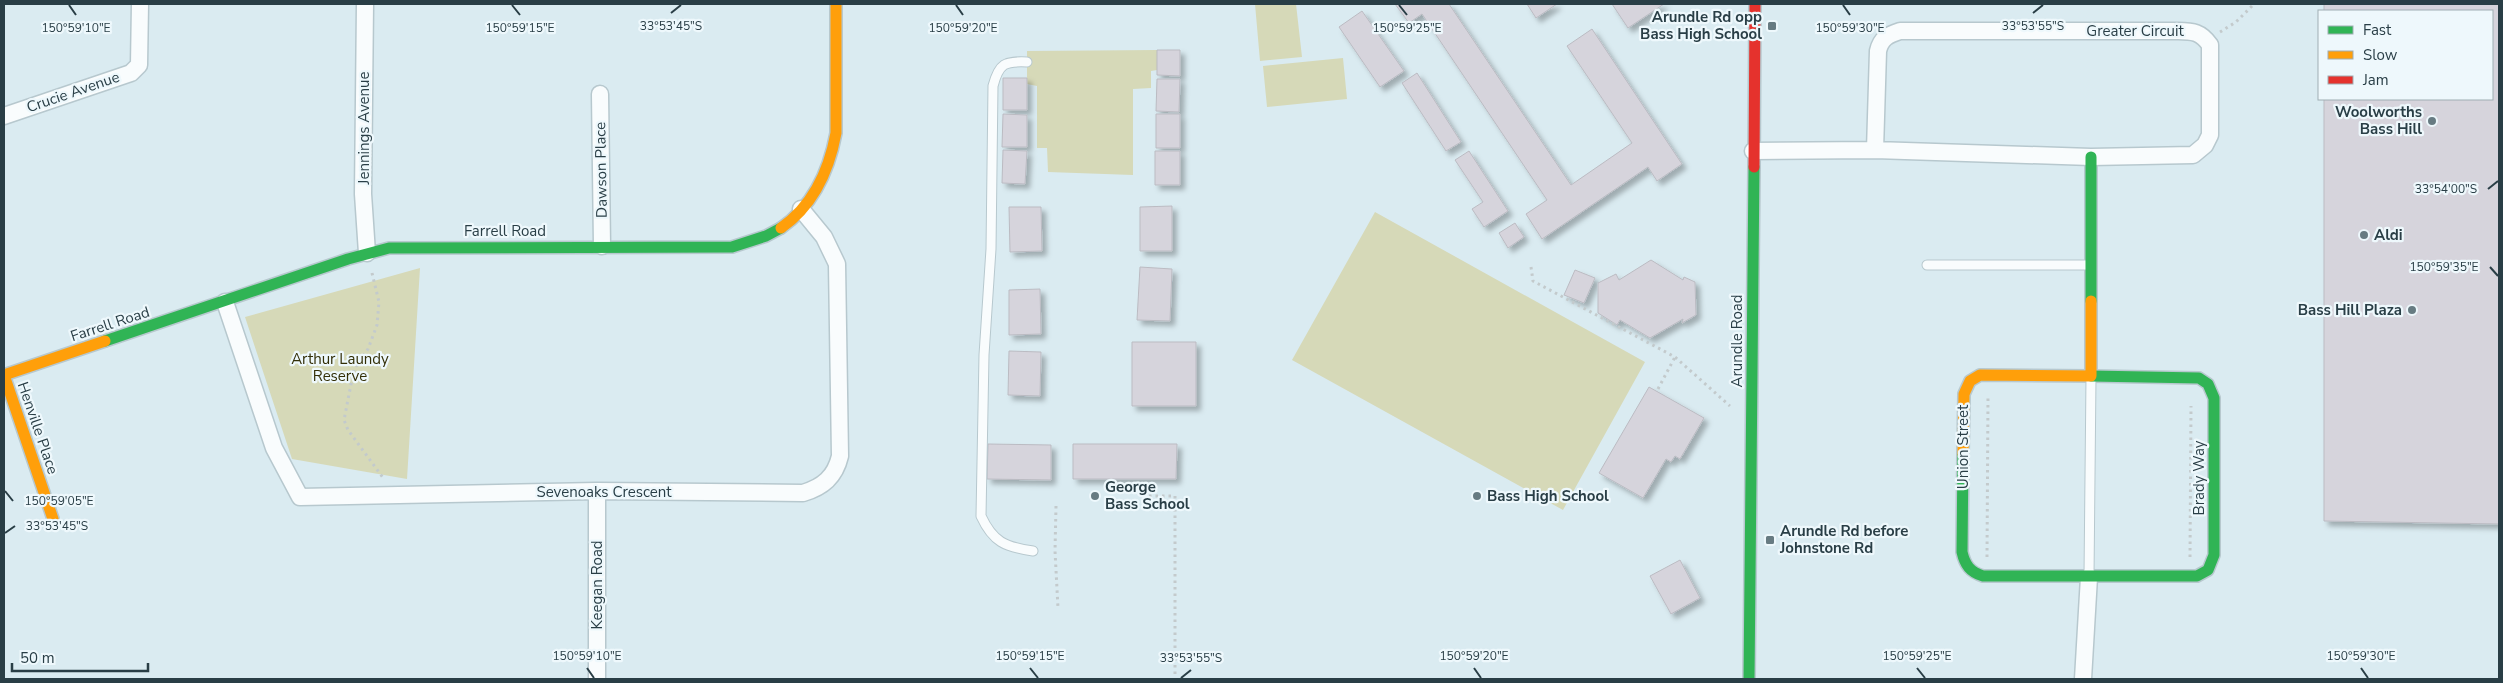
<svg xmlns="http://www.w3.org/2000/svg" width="2503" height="683" font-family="'Nunito Sans',sans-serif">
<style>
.green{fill:#d6d9b8}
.building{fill:#d6d4dc;stroke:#bbbbc2;filter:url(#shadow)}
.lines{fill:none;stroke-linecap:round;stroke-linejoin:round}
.lane-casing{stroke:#b7c8ce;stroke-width:11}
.street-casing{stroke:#b7c8ce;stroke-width:19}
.fast-casing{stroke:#b7c8ce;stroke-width:14}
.slow-casing{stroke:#b7c8ce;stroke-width:14}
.jam-casing{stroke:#b7c8ce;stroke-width:14}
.path{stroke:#c3cacc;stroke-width:3;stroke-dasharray:2.5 4;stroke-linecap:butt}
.lane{stroke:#f9fcfd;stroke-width:9}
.street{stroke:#f9fcfd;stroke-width:16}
.fast{stroke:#30b455;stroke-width:11}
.slow{stroke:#ff9f0a;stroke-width:11}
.jam{stroke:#e5322d;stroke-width:11}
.ticks{fill:none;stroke:#293e46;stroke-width:2}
.poi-dot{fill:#677b82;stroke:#eef8fc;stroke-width:2}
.labels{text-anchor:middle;stroke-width:4.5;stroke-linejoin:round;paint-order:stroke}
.poi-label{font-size:15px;font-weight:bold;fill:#293e46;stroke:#eef8fc;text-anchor:start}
.street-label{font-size:15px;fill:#293e46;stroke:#eef8fc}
.park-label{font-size:15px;fill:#332f07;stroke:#eef8fc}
.ticks-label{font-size:12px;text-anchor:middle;fill:#293e46;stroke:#eef8fc;stroke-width:4.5;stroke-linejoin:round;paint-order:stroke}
</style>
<defs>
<filter id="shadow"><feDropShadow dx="4.5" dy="4.5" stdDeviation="2.5" flood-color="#0004"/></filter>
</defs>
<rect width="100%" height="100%" fill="#daebf1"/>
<path class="green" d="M1255,4H1296L1302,57L1260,61Z
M1157,50V70L1151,71V88L1133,89V175L1048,172L1047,148H1037V86L1027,84V51Z
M1343,58L1347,99L1267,107L1263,66Z
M1375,212L1645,362L1563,510L1292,360Z
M420,268L407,479L292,459L245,317Z"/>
<path class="building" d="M1395,4H1449L1571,185L1632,143L1567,46L1592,29L1682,164L1657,181L1648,167L1542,239L1526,214L1547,200L1422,14L1409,23Z
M1527,4H1557L1536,18Z
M1612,4H1664L1628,28Z
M2324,4H2499V524L2324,521V99H2492V11H2324Z
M1362,11L1404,71L1380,87L1339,27Z
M1157,50H1180V76L1157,75Z
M1417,73L1461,142L1446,151L1402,83Z
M1003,78H1027V110H1003Z
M1157,79H1180L1179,112L1156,111Z
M1003,114L1027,115V147H1002Z
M1156,114H1180V148H1156Z
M1003,150L1027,151L1025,184L1002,183Z
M1155,151H1180V185H1155Z
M1469,151L1508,211L1484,227L1472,209L1483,202L1455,160Z
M1172,206V251H1140V207Z
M1009,207H1041L1042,251L1010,252Z
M1515,223L1524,237L1508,248L1499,233Z
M1651,260L1683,280L1684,277L1695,282L1696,315L1682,323L1683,319L1650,338L1620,320L1617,325L1598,313V283L1616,274L1619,280Z
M1140,267L1172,269L1170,321L1137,320Z
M1575,270L1595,278L1584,303L1564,295Z
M1040,289L1041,334L1009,335V290Z
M1132,342H1196V406H1132Z
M1009,351L1041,352L1040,396L1008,395Z
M1649,387L1704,418L1680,459L1675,456L1671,462L1666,459L1643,498L1599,473Z
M988,444L1051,445V480L987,479Z
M1073,444H1177L1176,479H1073Z
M1680,560L1700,598L1671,614L1650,576Z"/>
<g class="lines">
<g class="lane-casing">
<path id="lane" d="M1027,62C1005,61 999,63 993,86L991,249L984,355L981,516C993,542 1005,547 1033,551
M1927,265H2089
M2089,576L2091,377"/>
</g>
<g class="street-casing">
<path id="street" d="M365,4L363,194L367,253
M600,94L602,246
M4,116L131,73L139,65L140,4
M1753,151L1875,150L2091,157L2193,155L2205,145L2210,135V45C2201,32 2193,31 2178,31H1900C1888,35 1881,38 1878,51L1875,150
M225,302L274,448L300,497L597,491L803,493C823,487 835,477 840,456L837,264L824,237L801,209
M597,679V491
M2083,679L2089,577"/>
</g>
<g class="fast-casing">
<path id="fast" d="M2091,157V301
M105,341L348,259L389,248L732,247L766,236L781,228
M1963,454L1962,552C1965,565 1970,572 1983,576H2197L2208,570L2214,555V398L2208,384L2199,378L2091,376
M1749,679L1754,167"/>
</g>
<g class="slow-casing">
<path id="slow" d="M781,228C814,205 829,171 836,133V4
M1963,454L1964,394L1970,381L1980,375L2091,376V301
M53,519L4,375L105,341"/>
</g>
<g class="jam-casing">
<path id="jam" d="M1754,167L1755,4"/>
</g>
<path class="path" d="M2220,32L2236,22L2254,4
M1531,267L1533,281L1675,357L1730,406
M372,273L379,302L377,325L368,349L354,369L344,420L348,430L384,479
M1658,389L1675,357
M1149,496H1175V679
M1056,506L1055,551L1058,608
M1987,557L1988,396
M2190,557L2191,406"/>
<use href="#lane" class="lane"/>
<use href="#street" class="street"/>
<use href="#fast" class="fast"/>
<use href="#slow" class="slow"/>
<use href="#jam" class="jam"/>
</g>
<path class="ticks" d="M69,5L76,15M512,5L520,15M956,5L963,15M1399,5L1407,15M1843,5L1850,15M671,13L681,5M2033,13L2043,5M2488,189L2498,181M2490,267L2498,276M5,491L13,501M5,533L15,526M587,668L594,678M1030,668L1038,678M1474,668L1481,678M1917,668L1925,678M2361,668L2368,678M1181,678L1191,670"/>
<g class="poi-dot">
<rect x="1767" y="21" width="10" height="10" rx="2.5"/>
<circle cx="2432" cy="121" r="5"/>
<circle cx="2364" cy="235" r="5"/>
<circle cx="2412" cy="310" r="5"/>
<circle cx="1095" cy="496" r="5"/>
<circle cx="1477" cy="496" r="5"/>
<rect x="1765" y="535" width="10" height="10" rx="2.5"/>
</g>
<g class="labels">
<g class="poi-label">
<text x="1762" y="22" text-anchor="end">Arundle Rd opp<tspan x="1762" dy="17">Bass High School</tspan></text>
<text x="2422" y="117" text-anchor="end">Woolworths<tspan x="2422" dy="17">Bass Hill</tspan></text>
<text x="2374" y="240">Aldi</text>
<text x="2402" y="315" text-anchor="end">Bass Hill Plaza</text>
<text x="1105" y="492">George<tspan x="1105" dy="17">Bass School</tspan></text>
<text x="1487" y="501">Bass High School</text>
<text x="1780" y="536">Arundle Rd before<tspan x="1780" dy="17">Johnstone Rd</tspan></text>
</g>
<g class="street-label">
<text x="2135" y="36">Greater Circuit</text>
<text transform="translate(73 92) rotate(-19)" y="5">Crucie Avenue</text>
<text transform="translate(364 128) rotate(-90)" y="5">Jennings Avenue</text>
<text transform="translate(601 170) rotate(-91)" y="5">Dawson Place</text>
<text x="505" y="236">Farrell Road</text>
<text transform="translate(110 324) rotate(-18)" y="5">Farrell Road</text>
<text transform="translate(1737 341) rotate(-90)" y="5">Arundle Road</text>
<text transform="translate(38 428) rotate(71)" y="5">Henville Place</text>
<text transform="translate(1963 447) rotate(-90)" y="5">Union Street</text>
<text transform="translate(2199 478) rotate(-90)" y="5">Brady Way</text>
<text x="604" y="497">Sevenoaks Crescent</text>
<text transform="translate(597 585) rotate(-90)" y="5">Keegan Road</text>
</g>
<g class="park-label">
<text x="340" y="364">Arthur Laundy<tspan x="340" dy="17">Reserve</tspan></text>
</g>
</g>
<g class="ticks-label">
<text x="671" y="30">33°53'45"S</text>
<text x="2033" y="30">33°53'55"S</text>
<text x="1407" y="32">150°59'25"E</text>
<text x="1850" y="32">150°59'30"E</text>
<text x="76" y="32">150°59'10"E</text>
<text x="520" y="32">150°59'15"E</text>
<text x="963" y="32">150°59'20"E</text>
<text x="2446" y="193">33°54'00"S</text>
<text x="2444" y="271">150°59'35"E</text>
<text x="59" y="505">150°59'05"E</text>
<text x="57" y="530">33°53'45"S</text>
<text x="587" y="660">150°59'10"E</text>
<text x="1030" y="660">150°59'15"E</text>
<text x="1474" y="660">150°59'20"E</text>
<text x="1917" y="660">150°59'25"E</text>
<text x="2361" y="660">150°59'30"E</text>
<text x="1191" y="662">33°53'55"S</text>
</g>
<rect width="2503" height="683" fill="none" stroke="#293e46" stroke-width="10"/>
<rect x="2318" y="10" width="175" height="90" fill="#eef8fc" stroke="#9faeb3"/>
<rect x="2328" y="26" width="25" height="8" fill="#30b455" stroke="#9faeb3"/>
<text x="2363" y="35" font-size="15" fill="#293e46">Fast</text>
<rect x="2328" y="51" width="25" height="8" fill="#ff9f0a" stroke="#9faeb3"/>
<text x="2363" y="60" font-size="15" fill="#293e46">Slow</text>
<rect x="2328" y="76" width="25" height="8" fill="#e5322d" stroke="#9faeb3"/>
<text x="2363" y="85" font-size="15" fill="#293e46">Jam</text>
<path d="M12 663v8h136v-8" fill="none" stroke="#293e46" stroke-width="2.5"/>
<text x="20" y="663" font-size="15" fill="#293e46" stroke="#eef8fc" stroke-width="4" paint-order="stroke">50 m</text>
</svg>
